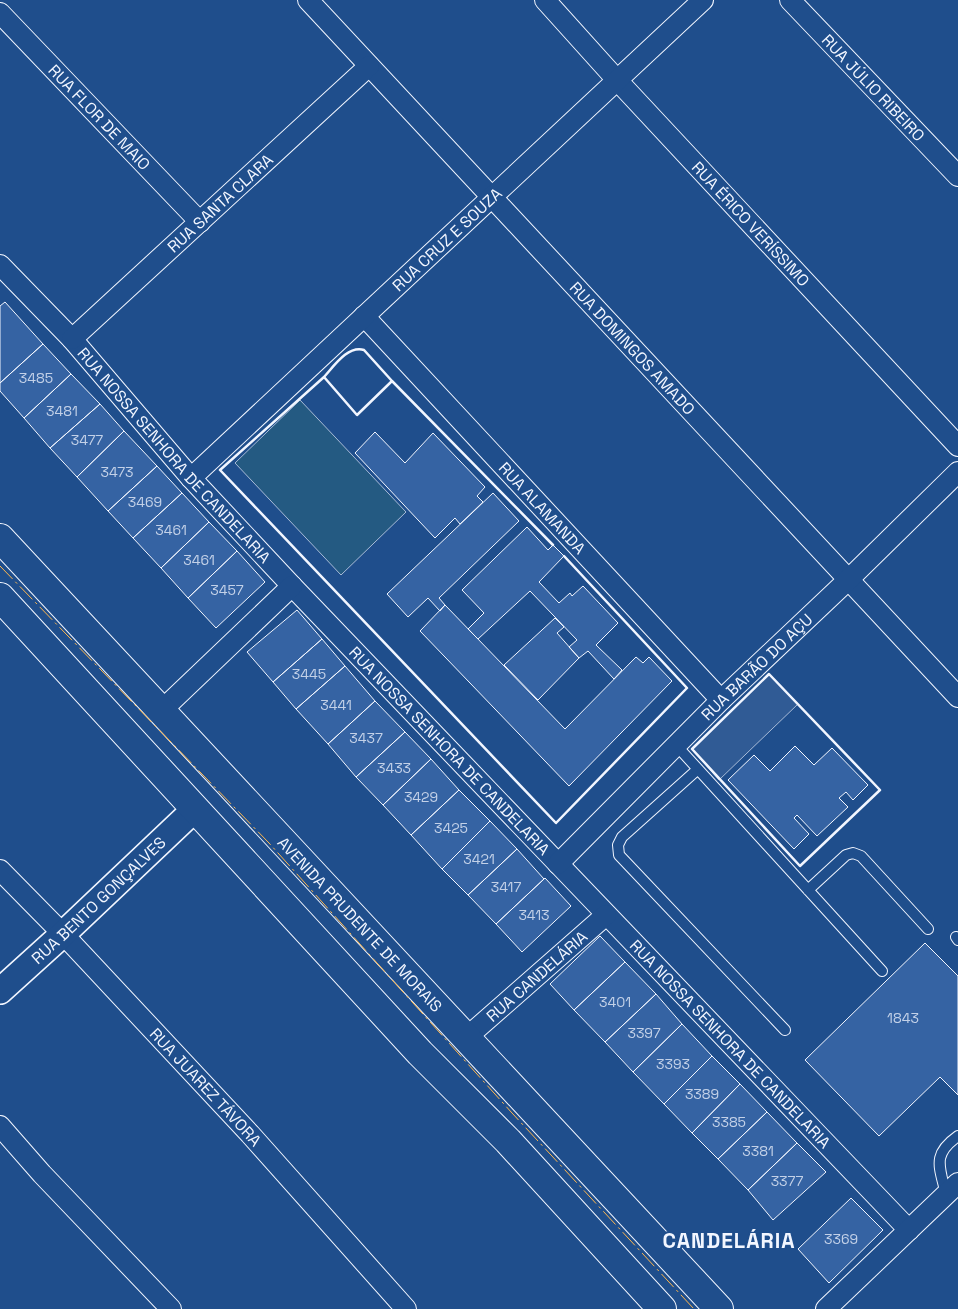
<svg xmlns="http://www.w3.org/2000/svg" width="958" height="1309" font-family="'Space Grotesk',sans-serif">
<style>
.green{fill:#245a82;stroke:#a8bbd7}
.parking{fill:#305b95;stroke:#a8bbd7}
.building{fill:#3563a3;stroke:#f2f6ff}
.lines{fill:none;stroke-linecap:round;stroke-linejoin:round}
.service-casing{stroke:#f2f6ff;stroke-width:12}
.minor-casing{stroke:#f2f6ff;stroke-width:22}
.tertiary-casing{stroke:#f2f6ff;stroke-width:28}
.primary-casing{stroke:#f2f6ff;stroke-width:30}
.service{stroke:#1f4e8c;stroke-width:10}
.minor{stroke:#1f4e8c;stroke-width:20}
.tertiary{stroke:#1f4e8c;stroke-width:25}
.primary{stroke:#1f4e8c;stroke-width:28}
.wall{stroke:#f2f6ff;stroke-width:2.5}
.power{stroke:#ffb74d;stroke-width:1;stroke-dasharray:18 4 2.5 4;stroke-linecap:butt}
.labels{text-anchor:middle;stroke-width:4;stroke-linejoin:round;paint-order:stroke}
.number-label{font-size:14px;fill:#c3d1e8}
.street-label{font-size:16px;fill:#f2f6ff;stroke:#1f4e8c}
.district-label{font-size:21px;font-weight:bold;letter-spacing:1px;fill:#f2f6ff;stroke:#1f4e8c}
</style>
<rect width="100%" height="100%" fill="#1f4e8c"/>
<path class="green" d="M300,400L406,512L341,575L235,463Z"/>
<path class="parking" d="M769,674L798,704L719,780L692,749Z"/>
<path class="building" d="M5,302L43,344L0,383V306Z
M43,344L71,374L24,418L0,391V383Z
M71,374L100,404L50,448L24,418Z
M100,404L124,431L77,477L50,448Z
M124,431L157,466L108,511L77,477Z
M375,432L405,463L433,433L485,487L477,496L483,502L460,524L455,518L435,538L355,453Z
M157,466L182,493L133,538L108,511Z
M182,493L209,522L161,568L133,538Z
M493,493L519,521L439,598L445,605L440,611L428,598L408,617L387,594Z
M209,522L237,551L188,598L161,568Z
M527,527L548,550L553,545L564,556L539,582L559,603L570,593L572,596L583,586L618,623L596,645L622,670L614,679L588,651L579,658L569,647L577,640L530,591L478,639L468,629L484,613L462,590Z
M237,551L265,582L216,628L188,598Z
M445,605L565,729L636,657L643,663L649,657L672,681L569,786L420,631Z
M297,610L322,639L273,682L247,652Z
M555,618L564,627L557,633L579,658L538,700L504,665Z
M322,639L345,666L296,709L273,682Z
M345,666L375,701L328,744L296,709Z
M375,701L405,732L356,777L328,744Z
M405,732L431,759L383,805L356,777Z
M795,746L814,765L832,748L868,785L853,800L846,792L839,798L848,807L817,836L797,815L794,818L809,834L794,849L728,780L754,755L770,771Z
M431,759L459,790L411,835L383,805Z
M459,790L490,821L442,869L411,835Z
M490,821L517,849L468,895L442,869Z
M517,849L544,879L496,924L468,895Z
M545,878L571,906L522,952L496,924Z
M600,936L625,962L574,1010L550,984Z
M925,943L958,976V1095L940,1077L879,1136L805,1060Z
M625,962L656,994L605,1042L574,1010Z
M656,994L682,1024L633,1072L605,1042Z
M682,1024L712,1056L664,1104L633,1072Z
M712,1056L740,1084L692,1133L664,1104Z
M740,1084L767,1112L718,1159L692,1133Z
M767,1112L797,1143L748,1190L718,1159Z
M797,1143L826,1172L773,1220L748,1190Z
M851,1198L883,1230L829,1283L798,1249Z"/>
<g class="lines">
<g class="service-casing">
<path id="service" d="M676,745L882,971
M698,769L622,837L618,845L619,855L785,1030
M808,890L846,855L853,853L861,856L928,929
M956,937L958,940
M946,1195C940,1167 931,1155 958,1136"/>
</g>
<g class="minor-casing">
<g id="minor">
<path id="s1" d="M308,0L958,697"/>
<path id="s2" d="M545,0L617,80L958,446"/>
<path id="s3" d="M790,0L958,176"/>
<path id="s4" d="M0,13L200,222"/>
<path id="s5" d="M0,265L72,339L191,478L292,586L909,1230"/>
<path id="s6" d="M364,316L721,700"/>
<path id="s7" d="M72,339L369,66"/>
<path id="s8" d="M191,478L703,0"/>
<path d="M161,711L292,586"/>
<path id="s9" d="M558,864L721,700L848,580L958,472"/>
<path id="s10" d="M0,870L63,934L250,1134L406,1309"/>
<path id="s11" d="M466,1038L606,915"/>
<path d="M0,1126L42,1174L171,1309"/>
<path d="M826,1309L958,1183"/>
</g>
</g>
<g class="tertiary-casing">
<g id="tertiary">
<path id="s12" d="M0,991L63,934L195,809"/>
</g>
</g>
<g class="primary-casing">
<g id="primary">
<path id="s13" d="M0,538L719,1309"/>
<path d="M0,597L420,1053L508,1141L662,1309"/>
</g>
</g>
<use href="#service" class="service"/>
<use href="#minor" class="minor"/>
<use href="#tertiary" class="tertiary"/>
<use href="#primary" class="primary"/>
<path class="wall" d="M324,377L220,470L556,823L687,688L564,556
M392,381L357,415L324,377C334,366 348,345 364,350L392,381L553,545
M769,674L880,790L800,866L692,749Z"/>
<path class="power" d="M0,566L269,843L512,1113L694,1309"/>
</g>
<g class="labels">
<g class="number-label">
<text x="36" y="383">3485</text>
<text x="62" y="416">3481</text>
<text x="87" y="445">3477</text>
<text x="117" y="477">3473</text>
<text x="145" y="507">3469</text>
<text x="171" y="535">3461</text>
<text x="199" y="565">3461</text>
<text x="227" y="595">3457</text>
<text x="309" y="679">3445</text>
<text x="336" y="710">3441</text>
<text x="366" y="743">3437</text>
<text x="394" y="773">3433</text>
<text x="421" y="802">3429</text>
<text x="451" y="833">3425</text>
<text x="479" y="864">3421</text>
<text x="506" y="892">3417</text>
<text x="534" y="920">3413</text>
<text x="615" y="1007">3401</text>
<text x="903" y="1023">1843</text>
<text x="644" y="1038">3397</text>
<text x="673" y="1069">3393</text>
<text x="702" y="1099">3389</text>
<text x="729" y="1127">3385</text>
<text x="758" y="1156">3381</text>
<text x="787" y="1186">3377</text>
<text x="841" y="1244">3369</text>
</g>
<g class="street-label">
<text dy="6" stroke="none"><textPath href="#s3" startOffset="121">RUA JÚLIO RIBEIRO</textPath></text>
<text dy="6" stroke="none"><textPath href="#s4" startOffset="144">RUA FLOR DE MAIO</textPath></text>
<text dy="6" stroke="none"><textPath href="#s7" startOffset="201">RUA SANTA CLARA</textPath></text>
<text dy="6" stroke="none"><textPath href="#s2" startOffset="304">RUA ÉRICO VERÍSSIMO</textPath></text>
<text dy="6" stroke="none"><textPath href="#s8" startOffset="350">RUA CRUZ E SOUZA</textPath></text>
<text dy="6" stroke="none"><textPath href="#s1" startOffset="476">RUA DOMINGOS AMADO</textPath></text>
<text dy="6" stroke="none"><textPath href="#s5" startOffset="258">RUA NOSSA SENHORA DE CANDELARIA</textPath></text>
<text dy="6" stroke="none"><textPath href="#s6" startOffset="262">RUA ALAMANDA</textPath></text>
<text dy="6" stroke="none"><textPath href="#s9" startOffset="280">RUA BARÃO DO AÇU</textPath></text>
<text dy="6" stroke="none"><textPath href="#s5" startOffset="662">RUA NOSSA SENHORA DE CANDELARIA</textPath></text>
<text dy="6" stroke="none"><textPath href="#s12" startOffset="134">RUA BENTO GONÇALVES</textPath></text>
<text dy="6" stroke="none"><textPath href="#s13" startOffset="528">AVENIDA PRUDENTE DE MORAIS</textPath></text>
<text dy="6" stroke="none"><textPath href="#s11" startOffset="94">RUA CANDELÁRIA</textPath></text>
<text dy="6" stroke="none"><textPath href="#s5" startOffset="1068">RUA NOSSA SENHORA DE CANDELARIA</textPath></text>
<text dy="6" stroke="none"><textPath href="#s10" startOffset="299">RUA JUAREZ TÁVORA</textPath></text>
</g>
<g class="district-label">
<text x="729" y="1248">CANDELÁRIA</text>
</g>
</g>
</svg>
